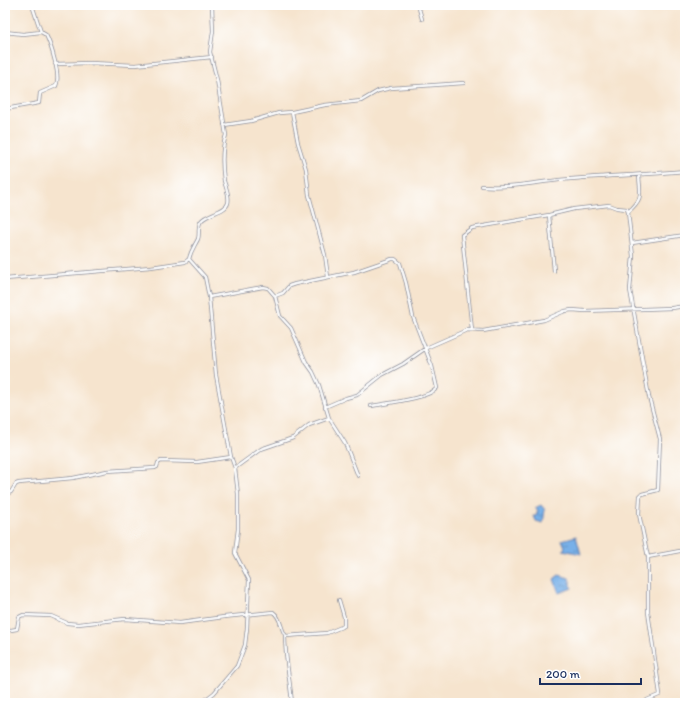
<svg xmlns="http://www.w3.org/2000/svg" width="690" height="708" font-family="Itim,sans-serif">
<style>
.water{fill:url(#water-ripples);stroke:#4a70a3}
.lines{fill:none;stroke-linecap:round;stroke-linejoin:round}
.minor-casing{stroke:#888a96;stroke-width:4}
.minor{stroke:#fff;stroke-width:2.5}
</style>
<defs>
<pattern id="water-ripples" width="26" height="14" patternUnits="userSpaceOnUse"><rect width="26" height="14" fill="#78b0e8"/><path d="M2 4q2-2 4 0t4 0M15 11q2-2 4 0t4 0" fill="none" stroke="#6290bf"/></pattern>
</defs>
<rect width="100%" height="100%" fill="#fff"/>
<filter id="ink" filterUnits="userSpaceOnUse"><feTurbulence type="fractalNoise" baseFrequency=".025" numOctaves="2"/><feDisplacementMap in="SourceGraphic" scale="8" xChannelSelector="R" yChannelSelector="G"/><feConvolveMatrix kernelMatrix="1 2 1 2 8 2 1 2 1" color-interpolation-filters="sRGB"/></filter>
<filter id="wash" filterUnits="userSpaceOnUse"><feTurbulence type="fractalNoise" baseFrequency=".012" numOctaves="4" result="noise"/><feDisplacementMap in="SourceGraphic" scale="16" xChannelSelector="R" yChannelSelector="G"/><feGaussianBlur stdDeviation="0.9" result="paint"/><feColorMatrix in="noise" values="0 0 0 0 0 0 0 0 0 0 0 0 0 0 0 0 0 1.4 0 .05"/><feComposite in="paint" operator="in"/></filter>
<g filter="url(#wash)">
<rect width="100%" height="100%" fill="#f6e4ce"/>
<path class="water" d="M685,432V455H683L682,433Z
M541,505L545,510L543,523L536,521L534,516H536L538,510L535,508Z
M576,536L581,554L563,550L565,547L562,540Z
M559,575L569,578L572,588L559,593L554,579Z"/>
</g>
<g filter="url(#ink)">
<g class="lines">
<g class="minor-casing">
<path id="minor" d="M32,5L41,32
M418,5L422,19
M645,5L646,7L673,5
M5,32L23,34L41,32L46,35C51,45 61,76 56,86L40,93L39,103L5,109
M55,64L90,63L135,65L212,57
M292,112L298,143L306,169L309,195L325,255L328,277
M224,125L251,121L279,113L292,112L325,105L361,101L378,91L391,88L464,83
M482,186C508,188 533,183 559,180C601,176 643,175 685,171
M628,212C644,198 640,195 639,175
M549,215L554,271
M632,243L685,235
M5,279L151,267L185,262L189,259
M275,296L283,293L289,286L295,284L354,272L392,259H395L400,263L406,283L413,317L432,366L437,388C428,399 386,403 371,406
M209,297L263,287L268,288L275,296L280,316L291,328L306,362L313,372L319,385L329,418L345,443L358,476
M472,330L462,235L472,228L549,215L574,209L609,205L617,208L627,209L628,212L633,256L630,290L649,397L660,439L658,490L642,494L640,496L639,514L648,557V612L660,694L659,695L647,700V703
M325,407L346,398L357,395L382,375L403,364L426,348L467,330L483,331L544,320L565,311L572,310L585,311L672,308L685,306
M235,468L261,449L293,438L309,425L329,418
M5,494L11,492L16,484L19,483L73,478L107,471L155,468L157,467L158,463L161,461L197,462L231,457
M648,557L685,550
M5,631L17,629L19,617L23,615L51,616L67,623L78,624L125,619L180,623L224,617L273,612C282,618 280,629 286,636L327,633L344,626V617L339,600
M285,635C285,658 290,680 292,703
M203,703L206,699L214,693L237,666L245,645L247,628L249,580L235,553L238,529V494L235,468L231,457L216,375L209,297L205,277L189,259C191,250 194,247 198,239C200,234 197,226 201,221C207,213 226,212 228,203C230,196 226,188 224,181C222,166 221,150 226,135L217,80L210,52L213,31L212,5"/>
</g>
<use href="#minor" class="minor"/>
</g>
</g>
<rect width="690" height="708" fill="none" stroke="#fff" stroke-width="20"/>
<path d="M540 678v6h101v-6" fill="none" stroke="#1b2f5e" stroke-width="2"/>
<text x="546" y="678" font-size="12" fill="#1b2f5e" stroke="#ffffff" stroke-width="3" paint-order="stroke">200 m</text>
</svg>
